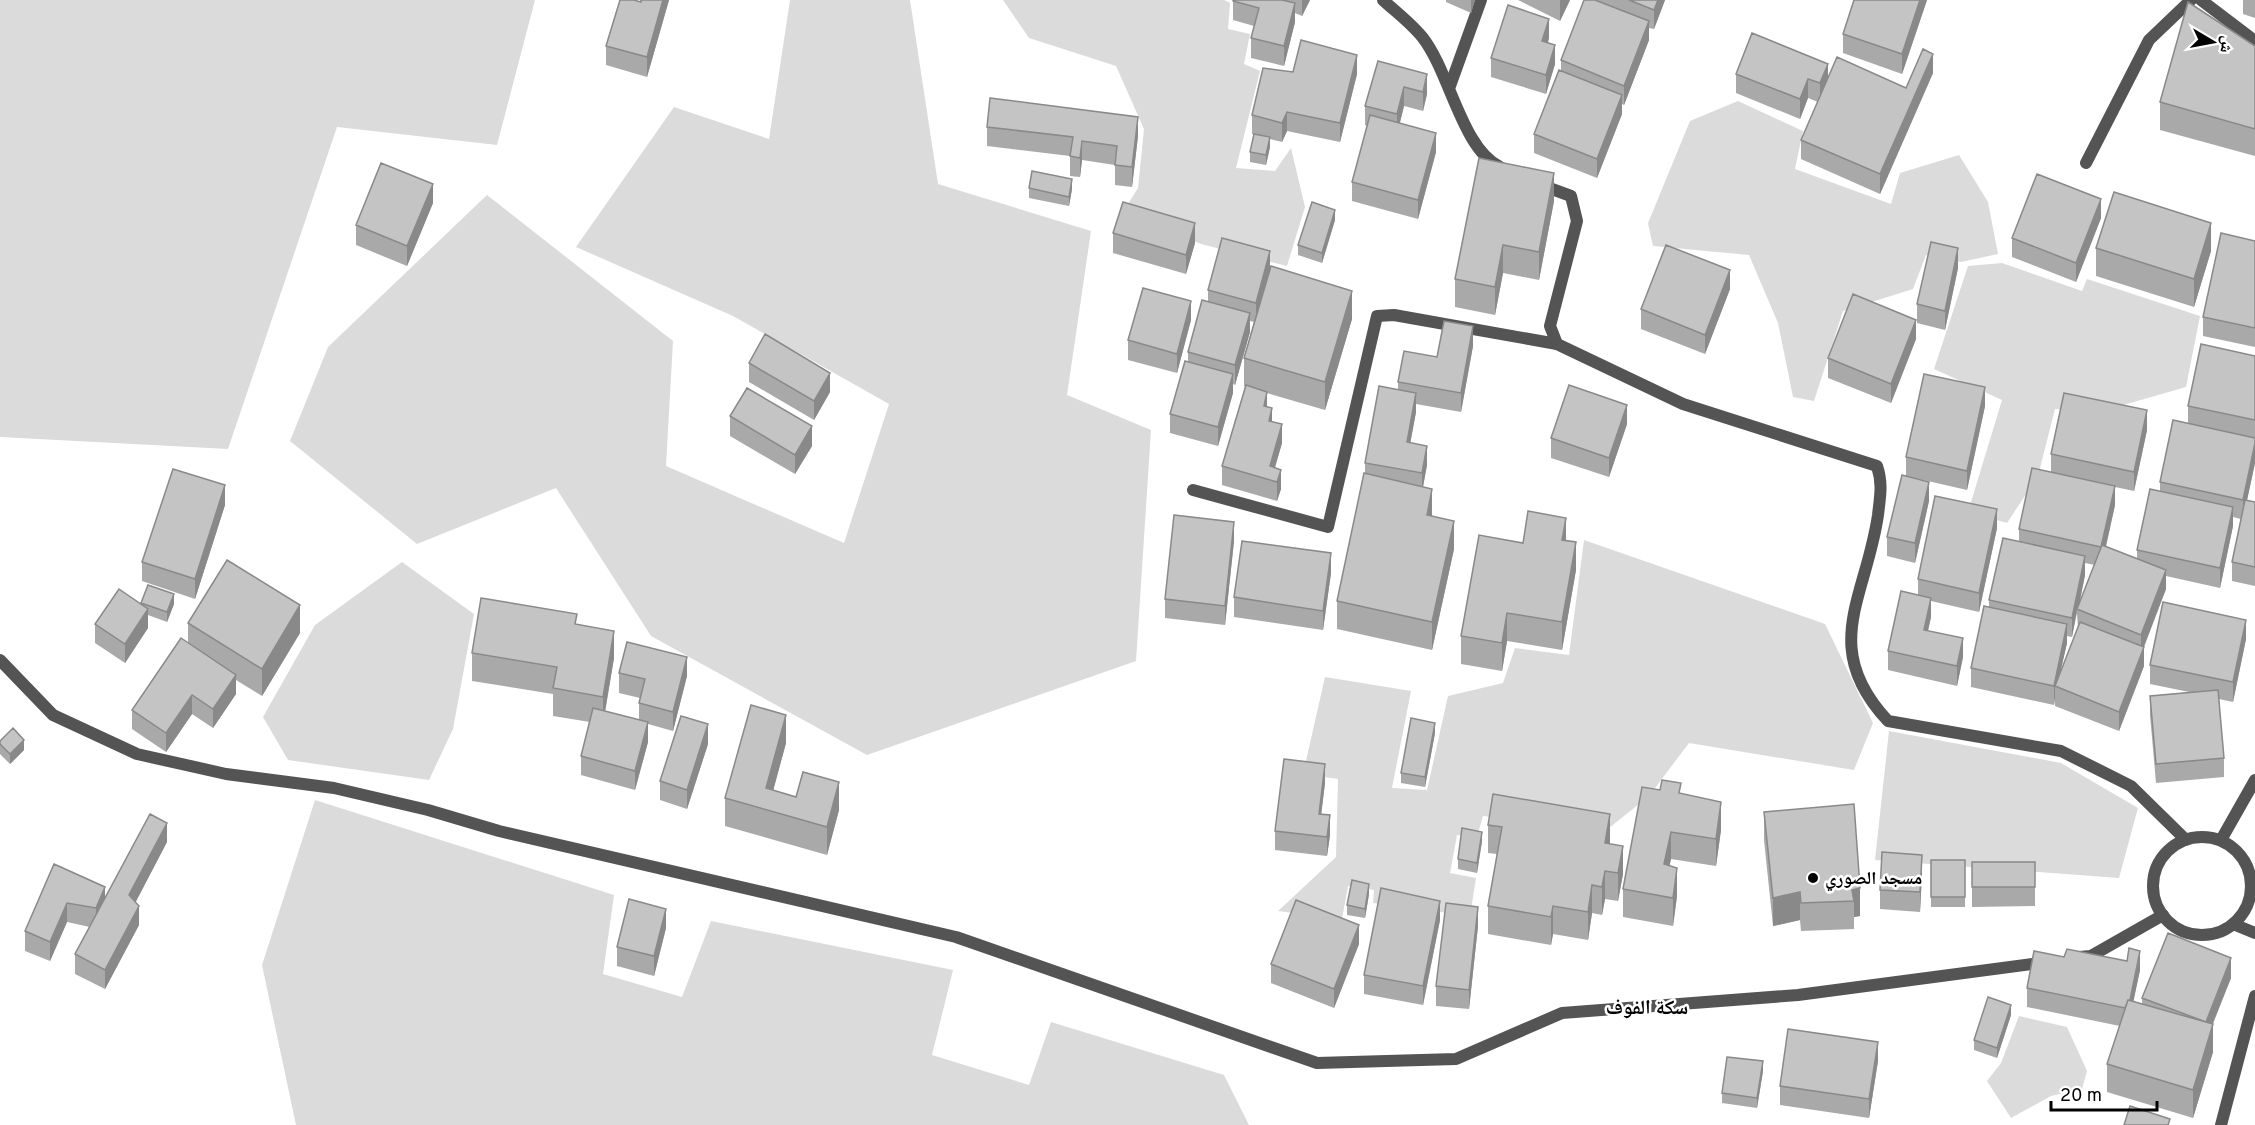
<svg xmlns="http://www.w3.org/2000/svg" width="2255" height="1125" font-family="Overpass,'Noto Naskh Arabic',sans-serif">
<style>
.green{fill:#dbdbdb}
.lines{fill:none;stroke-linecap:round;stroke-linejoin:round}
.minor{stroke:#545454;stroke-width:12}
.tertiary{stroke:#545454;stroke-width:12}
.wall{fill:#a9a9a9;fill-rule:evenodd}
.shaded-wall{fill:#898989}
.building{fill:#c4c4c4;stroke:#898989;stroke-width:1.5}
.poi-dot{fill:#000;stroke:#fff;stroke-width:2}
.labels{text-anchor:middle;stroke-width:5;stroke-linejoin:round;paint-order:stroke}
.poi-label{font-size:18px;font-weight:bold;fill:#000;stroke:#fff;text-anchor:start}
.neighbourhood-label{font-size:20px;font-weight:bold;fill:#000;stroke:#fff}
</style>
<rect width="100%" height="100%" fill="#fff"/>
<path class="green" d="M0,0H535L497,145L337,127L228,449L0,437Z
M790,0H910L938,184L1091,231L1067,395L1151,430L1136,661L867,755L651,636L556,488L417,544L290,441L328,347L487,195L673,341L666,466L844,543L889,404L733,316L576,247L674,107L769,139Z
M1003,0H1224L1230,3L1228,29L1250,34L1244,64L1260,71L1236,168L1275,171L1291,148L1305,207L1287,266L1201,244L1123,212L1138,188L1144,129L1116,66L1029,38Z
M1738,101L1803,131L1795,169L1891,204L1900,173L1959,155L1988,202L1998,254L1961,262L1926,255L1913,289L1843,311L1814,401L1793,397L1778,323L1749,255L1653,246L1648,223L1690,121Z
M2002,263L2082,291L2087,279L2200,316L2186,387L2099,412L2055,409L2038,476L2007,523L1968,512L2002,400L1934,369L1968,266Z
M1584,540L1825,624L1873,723L1854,770L1689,743L1649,796L1604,832L1483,816L1477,837L1457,835L1450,873L1476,878L1470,916L1373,903L1374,890L1348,886L1342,919L1278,911L1336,857L1338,779L1303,774L1325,677L1411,691L1392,788L1427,790L1448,696L1503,683L1515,648L1569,655Z
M402,562L474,614L453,729L429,780L288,760L263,717L315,625Z
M1889,731L2061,763L2138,808L2119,878L1875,860Z
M315,800L614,895L603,974L682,997L711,921L953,970L932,1055L1029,1085L1051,1022L1224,1075L1249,1125H296L262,965Z
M2019,1016L2067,1027L2087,1071L2082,1089L2051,1096L2011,1118L1987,1081L2001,1063Z"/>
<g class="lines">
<path class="minor" d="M1450,86L1481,0
M2086,163L2149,40L2191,0
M1193,490L1328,527L1377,316L1394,315L1557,344
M0,660L53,715L137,754L226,774L334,788L428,810L499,831L956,937L1317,1063L1456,1059L1562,1013L1798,995L2047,962
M2079,957L2091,956L2163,915
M2221,1125L2255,996"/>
<path class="tertiary" d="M1383,0C1396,12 1412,24 1423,38C1450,73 1462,149 1500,167
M2201,0L2255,41
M1541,185L1571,196L1577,221L1550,326L1557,344L1683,404L1877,466C1883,484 1880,497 1878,515C1866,598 1819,647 1888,721L2061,751L2131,786L2186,840
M2153 886a49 49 0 1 1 98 0a49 49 0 1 1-98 0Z
M2221,840L2255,780
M2233,924L2255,933"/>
</g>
<path class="wall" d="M641,0H669L647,77L606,65V46Z
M1233,0H1310L1302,16L1295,13V22L1284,66L1251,58V38L1254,26L1233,20Z
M1446,0H1475L1471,13L1446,2Z
M1518,0H1570L1560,21Z
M1584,0H1665L1654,29L1649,28V40L1624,105L1622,104V114L1597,178L1534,153V134L1561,71V60Z
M1854,0H1927L1902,74L1843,53V34Z
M2243,0H2255V18L2243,14Z
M1549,38L1548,43L1555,64L1546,94L1491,77V58Z
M2255,46V156L2160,130V102Z
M1378,61L1427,94L1423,111L1404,106L1400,123L1436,152L1418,219L1352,201V182L1367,126L1365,125V106Z
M1293,72L1357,74L1340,142L1287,131L1282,142L1270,139V147L1266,165L1250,162V152L1254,135L1252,134V115Z
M1933,73L1880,194L1801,159V140L1818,102L1808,98L1800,119L1736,93V74L1828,78L1906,88Z
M987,127L1138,136L1132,187L1115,185V165L1082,160L1080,177L1070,176V156L987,146Z
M1029,188L1072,189L1069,206L1029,198Z
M1554,201L1539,280L1503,273L1495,315L1455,307V279Z
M433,203L407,266L356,245V225Z
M2101,218L2076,282L2012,257V238Z
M1335,220L1322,263L1298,255V245Z
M1113,233L1195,243L1186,274L1113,253Z
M2255,241V347L2203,336V317Z
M2096,248L2211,251L2194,307L2096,276Z
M1958,268L1945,330L1917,323V304Z
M1270,270L1352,319L1325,410L1267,393V407L1272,422L1282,443L1275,468L1281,489L1277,501L1222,485V466L1245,387L1244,386V358L1254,322L1250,321V332L1235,385L1233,384V393L1218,446L1170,433V414L1188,362V352L1208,301V290Z
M1730,289L1705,354L1641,329V309Z
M1191,320L1177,373L1128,360V340Z
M1916,339L1891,403L1828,378V358Z
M1473,346L1461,412L1416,404V412L1410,443L1427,465L1423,487L1432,516L1454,549L1432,650L1337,629V601L1365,474V463L1398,389V382L1437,357Z
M2255,356V463L2247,500L2255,502V586L2232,581V562L2241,519L2233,517V526L2220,588L2166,576V589L2144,647V666L2119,731L2055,706V697L2054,705L1971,687V668L1989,607V600L2019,542V529L2051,472V454L2147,430L2134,491L2115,487V505L2106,547L2137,559V550L2160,491V482L2188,423V406ZM2085,563L2095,565L2079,605L2085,575ZM2077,613L2078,629L2060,673L2067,643V636L2072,637Z
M749,363L830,392L814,420L749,382Z
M1985,406L1967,490L1906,476V457Z
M730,416L812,446L795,474L730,436Z
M1627,424L1609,477L1551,458V438Z
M1929,501L1915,563L1887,556V537Z
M225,505L195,599L142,581V562Z
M1997,528L1979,612L1931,601V617L1928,630L1963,657L1957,686L1888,670V651L1918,595V579Z
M1234,541L1225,625L1165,618V599Z
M1523,543L1576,570L1562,650L1507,641L1502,671L1461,664V636Z
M1331,573L1323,630L1234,617V597Z
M141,603L174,604L167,622L148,615V628L125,663L95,643V624L141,604Z
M188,623L300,633L262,696L236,680V694L213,728L192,714L166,752L132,729V710L188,643Z
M577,625L614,658L605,711L639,720V703L640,698L619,693V673L687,676L673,731L648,724V742L635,790L581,775V756L590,722L553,716V694L472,681V653Z
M2246,639L2233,702L2219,699L2224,758V777L2156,783L2150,715V696L2189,692L2150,684V665Z
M1435,733L1425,787L1401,783V773Z
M0,741L24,750L10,764L0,754Z
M786,743L773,790L839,810L827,855L725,826V798Z
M708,744L687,809L660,800V781Z
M1325,783L1321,814L1330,835L1327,856L1275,850V831Z
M1681,794L1721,830L1716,866L1671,859L1669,866L1677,896L1673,926L1623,917V889Z
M1854,804L1860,916L1854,917V929L1801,931L1800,920L1773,926L1764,840V812Z
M1488,825L1610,844L1623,874L1618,901L1605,899L1602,915L1592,913L1588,940L1553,934L1551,945L1488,934V906L1497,854L1488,853Z
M1482,841L1477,873L1458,869V859Z
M167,842L135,902L139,925L105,989L75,974V954L90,927L67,922L50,961L25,951V931L54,864L105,899Z
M1931,860H1965V907H1931Z
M1972,862H2035V906L1972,907Z
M1922,874L1920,912L1880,909V890Z
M1369,894L1365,918L1347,915V905Z
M1440,920L1423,1005L1364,994V975Z
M1478,926L1469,1009L1436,1006V986Z
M666,928L654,976L617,966V947Z
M1359,944L1334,1008L1271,983V964Z
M2064,957L2140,970L2133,1001L2142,1004V998L2231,978L2213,1024V1052L2193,1118L2107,1092V1064L2120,1026L2027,1007V988Z
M2011,1015L1997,1058L1974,1050V1040Z
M1878,1061L1869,1118L1780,1105V1086Z
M1763,1071L1757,1108L1722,1103V1093Z"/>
<path class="shaded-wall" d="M663,0H669L647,77V57Z
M1302,0H1310L1302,16Z
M1471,0H1475L1471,13Z
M1560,0H1570L1560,21Z
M1658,0H1665L1654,29V10Z
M1920,0H1927L1902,74V54Z
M1295,3V22L1284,66V46Z
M1549,19V38L1542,60V41Z
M1649,21V40L1624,105V86Z
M1555,45V64L1546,94V75Z
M1933,54V73L1880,194V174Z
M1357,55V74L1340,142V123Z
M1828,64V83L1820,103V83Z
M1427,74V94L1423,111V92Z
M1808,79V98L1800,119V99Z
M1404,87V106L1397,133V114Z
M1622,95V114L1597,178V159Z
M1287,112V131L1282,142V123Z
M1138,117V136L1132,187V167Z
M1436,133V152L1418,219V200Z
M1270,137V147L1266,165V155Z
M1082,141V160L1080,177V158Z
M1554,173V201L1539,280V252Z
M1072,179V189L1069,206V197Z
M433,184V203L407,266V246Z
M2101,199V218L2076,282V263Z
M1335,210V220L1322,263V253Z
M1195,223V243L1186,274V255Z
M2211,223V251L2194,307V279Z
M1503,245V273L1495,315V287Z
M1958,248V268L1945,330V311Z
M1270,251V270L1256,322V303Z
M1730,270V289L1705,354V335Z
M1352,291V319L1325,410V382Z
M1191,301V320L1177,373V354Z
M1250,313V332L1235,385V365Z
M1916,320V339L1891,403V384Z
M1473,326V346L1461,412V393Z
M830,373V392L814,420V401Z
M1233,374V393L1218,446V427Z
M1985,387V406L1967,490V471Z
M1267,392V411L1264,406Z
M1416,393V412L1407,461V442Z
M1627,405V424L1609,477V458Z
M1272,408V428L1269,421Z
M2147,410V430L2134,491V472Z
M1282,424V443L1271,480L1270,466Z
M812,426V446L795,474V455Z
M2255,443V463L2243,519V500Z
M1427,446V465L1422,492V473Z
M1281,470V489L1277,501V482Z
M1929,482V501L1915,563V543Z
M225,485V505L195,599V579Z
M2115,486V505L2101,567V547Z
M1432,489V517L1427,515Z
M2233,507V526L2220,588V568Z
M1997,509V528L1979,612V593Z
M1566,518V545L1562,540Z
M1454,521V549L1432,650V622Z
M1234,522V541L1225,625V606Z
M1576,542V570L1562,650V622Z
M1331,553V573L1323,630V611Z
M2085,556V575L2078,610L2077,609L2072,637V618Z
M2166,570V589L2141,654V635Z
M174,594V604L167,622V612Z
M1931,598V617L1924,649V630Z
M300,605V633L262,696V669Z
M148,609V628L125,663V644Z
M1507,613V641L1502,671V643Z
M2246,620V639L2233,702V682Z
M2067,624V643L2057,687L2055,686V697L2054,705V686Z
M614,631V658L603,724V697Z
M1963,638V657L1957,686V666Z
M2144,647V666L2119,731V712Z
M687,657V676L673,731V712Z
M236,675V694L213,728V709Z
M192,695V714L166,752V733Z
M786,715V743L768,810L766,788Z
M648,722V742L635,790V771Z
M1435,723V733L1425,787V777Z
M708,724V744L687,809V790Z
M24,740V750L10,764V754Z
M1325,764V783L1319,833V814Z
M839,782V810L827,855V827Z
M1721,802V830L1716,866V839Z
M1610,814V842L1605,871V843Z
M1330,815V835L1327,856V837Z
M167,823V842L129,915V895Z
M1482,832V841L1477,873V863Z
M1671,832V859L1664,892V864Z
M1623,846V874L1618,901V873Z
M1922,855V874L1920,912V892Z
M1677,868V896L1673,926V898Z
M1605,871V899L1602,915V887Z
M1369,884V894L1365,918V909Z
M1592,885V913L1588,940V912Z
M105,887V906L96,928V908Z
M1860,888V916L1854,917V901L1852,890Z
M1800,892V920L1773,926V898Z
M1440,901V920L1423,1005V986Z
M67,903V922L50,961V942Z
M139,906V925L105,989V970Z
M1553,906V934L1551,945V917Z
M1478,907V926L1469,1009V990Z
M666,909V928L654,976V956Z
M1359,925V944L1334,1008V989Z
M2140,951V970L2128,1028V1008Z
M2231,958V978L2205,1042V1022Z
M2011,1005V1015L1997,1058V1048Z
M2213,1024V1052L2193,1118V1090Z
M1878,1042V1061L1869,1118V1099Z
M1763,1061V1071L1757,1108V1098Z"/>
<path class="building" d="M620,0H634L641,2V0H663L647,57L606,46Z
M1233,0H1282L1295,3L1284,46L1251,38L1259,8L1233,1Z
M1584,0H1595L1649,21L1624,86L1561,60Z
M1629,0H1658L1654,10Z
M1854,0H1920L1902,54L1843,34Z
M2188,2L2255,46V129L2160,102Z
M1508,5L1549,19L1542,41L1555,45L1546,75L1491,58Z
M1752,33L1828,64L1820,83L1808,79L1800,99L1736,74Z
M1301,40L1357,55L1340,123L1287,112L1282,123L1252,115L1263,68L1293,72Z
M1923,49L1933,54L1880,174L1801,140L1837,57L1906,88Z
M1378,61L1427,74L1423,92L1404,87L1397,114L1365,106Z
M1559,70L1622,95L1597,159L1534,134Z
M990,98L1138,117L1132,167L1115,165L1117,146L1082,141L1080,158L1070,156L1073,137L987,127Z
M1370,115L1436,133L1418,200L1352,182Z
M1254,134L1270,137L1266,155L1250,152Z
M1479,158L1554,173L1539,252L1503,245L1495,287L1455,279Z
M381,163L433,184L407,246L356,225Z
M1032,171L1072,179L1069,197L1029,188Z
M2037,174L2101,199L2076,263L2012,238Z
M2114,192L2211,223L2194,279L2096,248Z
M1123,202L1195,223L1186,255L1113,233Z
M1312,202L1335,210L1322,253L1298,245Z
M2221,233L2255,241V328L2203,317Z
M1222,238L1270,251L1256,303L1208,290Z
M1931,242L1958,248L1945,311L1917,304Z
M1666,245L1730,270L1705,335L1641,309Z
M1271,266L1352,291L1325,382L1244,358Z
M1143,288L1191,301L1177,354L1128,340Z
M1853,294L1916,320L1891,384L1828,358Z
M1202,300L1250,313L1235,365L1188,352Z
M1444,321L1473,326L1461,393L1398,382L1404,351L1437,357Z
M765,334L830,373L814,401L749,363Z
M2201,344L2255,356V420L2188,406Z
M1185,361L1233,374L1218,427L1170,414Z
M1924,374L1985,387L1967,471L1906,457Z
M1246,385L1267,392L1264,406L1272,408L1269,421L1282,424L1270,466L1281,470L1277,482L1222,466Z
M1569,385L1627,405L1609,458L1551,438Z
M1379,386L1416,393L1407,442L1427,446L1422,473L1365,463Z
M747,388L812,426L795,455L730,416Z
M2064,393L2147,410L2134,472L2051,454Z
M2173,420L2255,438V443L2243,500L2160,482Z
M2032,468L2115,486L2101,547L2019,529Z
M173,469L225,485L195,579L142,562Z
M1364,473L1432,489L1427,515L1454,521L1432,622L1337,601Z
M1902,475L1929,482L1915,543L1887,537Z
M2150,489L2233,507L2220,568L2137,550Z
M1935,496L1997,509L1979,593L1918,579Z
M2245,500L2255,502V567L2232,562Z
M1528,511L1566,518L1562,540L1576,542L1562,622L1507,613L1502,643L1461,636L1479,535L1523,543Z
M1174,515L1234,522L1225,606L1165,599Z
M2003,538L2085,556L2072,618L1989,600Z
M1242,541L1331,553L1323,611L1234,597Z
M2102,545L2166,570L2141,635L2077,609Z
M227,560L300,605L262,669L188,623Z
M148,585L174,594L167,612L141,603Z
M119,589L148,609L125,644L95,624Z
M1901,591L1931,598L1924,630L1963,638L1957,666L1888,651Z
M481,598L577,614L575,624L614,631L603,697L553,688L557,667L472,653Z
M2163,602L2246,620L2233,682L2150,665Z
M1984,606L2067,624L2054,686L1971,668Z
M2080,622L2144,647L2119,712L2055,686Z
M181,638L236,675L213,709L192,695L166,733L132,710Z
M627,642L687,657L673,712L639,703L645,679L619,673Z
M2218,690L2224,758L2156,764L2150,696Z
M751,705L786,715L766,788L796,797L803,772L839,782L827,827L725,798Z
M593,708L648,722L635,771L581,756Z
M681,716L708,724L687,790L660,781Z
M1411,718L1435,723L1425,777L1401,773Z
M13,728L24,740L10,754L0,744V741Z
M1284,759L1325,764L1319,814L1330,815L1327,837L1275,831Z
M1662,780L1681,783L1679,793L1721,802L1716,839L1671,832L1664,864L1677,868L1673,898L1623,889L1642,787L1660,790Z
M1493,794L1610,814L1605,843L1623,846L1618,873L1605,871L1602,887L1592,885L1588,912L1553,906L1551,917L1488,906L1502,827L1488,825Z
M1854,804L1860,888L1852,890L1854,901L1801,903L1800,892L1773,898L1764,812Z
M150,814L167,823L129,895L139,906L105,970L75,954Z
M1462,828L1482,832L1477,863L1458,859Z
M1882,852L1922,855L1920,892L1880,890Z
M1931,860H1965V897H1931Z
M1972,862H2035V887H1972Z
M54,864L105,887L96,908L67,903L50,942L25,931Z
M1352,880L1369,884L1365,909L1347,905Z
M1381,888L1440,901L1423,986L1364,975Z
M629,899L666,909L654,956L617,947Z
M1296,900L1359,925L1334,989L1271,964Z
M1446,903L1478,907L1469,990L1436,986Z
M2168,933L2231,958L2206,1022L2142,998Z
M2129,948L2140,951L2130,1000H2128L2125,1008L2027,988L2034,951L2064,957L2067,949L2127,961Z
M1988,997L2011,1005L1997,1048L1974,1040Z
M2128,1000L2213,1024L2193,1090L2107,1064Z
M1788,1029L1878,1042L1869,1099L1780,1086Z
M1727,1057L1763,1061L1757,1098L1722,1093Z
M2130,1106L2170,1119L2168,1125H2124Z"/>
<circle class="poi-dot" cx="1813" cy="878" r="6"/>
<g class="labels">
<g class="poi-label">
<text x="1825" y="884">مسجد الصوري</text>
</g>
<g class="neighbourhood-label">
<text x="1647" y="1014">سكة الفوف</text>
</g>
</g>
<g transform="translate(2213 42) rotate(100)" stroke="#ffffff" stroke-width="4.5" paint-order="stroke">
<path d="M0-4.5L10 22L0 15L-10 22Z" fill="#000000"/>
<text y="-9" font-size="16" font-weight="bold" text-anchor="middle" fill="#000000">ش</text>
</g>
<path d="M2051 1101v9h106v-9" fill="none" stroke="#000000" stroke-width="3"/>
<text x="2060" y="1101" font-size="18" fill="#000000" stroke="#ffffff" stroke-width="4.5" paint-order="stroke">20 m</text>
</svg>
